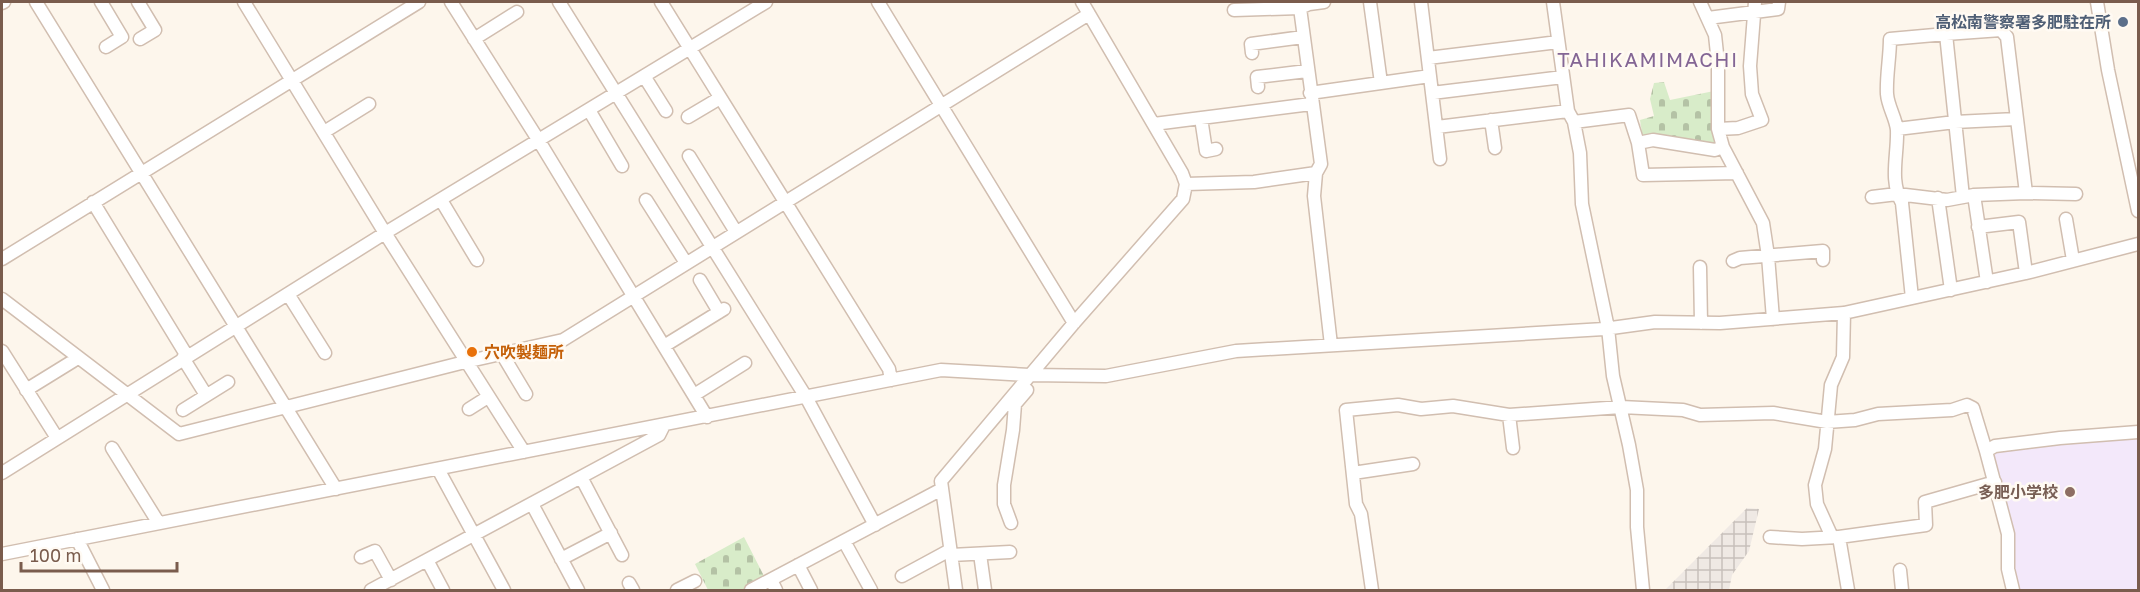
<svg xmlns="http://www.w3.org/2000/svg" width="2140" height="592" font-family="'Golos Text','Noto Sans JP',sans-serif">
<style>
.industrial{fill:url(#industrial-grid)}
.education{fill:#f3e8fa}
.cemetery{fill:url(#cemetery-stones)}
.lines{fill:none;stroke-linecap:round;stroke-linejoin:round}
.minor-casing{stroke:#d1beb0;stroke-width:15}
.minor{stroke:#fff;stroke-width:12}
.service-dot{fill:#5c6f8a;stroke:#fffaf3;stroke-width:2}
.food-dot{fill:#e8710a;stroke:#fffaf3;stroke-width:2}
.education-dot{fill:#8d6e63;stroke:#fffaf3;stroke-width:2}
.labels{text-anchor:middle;stroke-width:5;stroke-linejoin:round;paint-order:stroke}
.service-label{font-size:16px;font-weight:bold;fill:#4e5e75;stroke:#fffaf3;text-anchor:end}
.food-label{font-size:16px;font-weight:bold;fill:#c56008;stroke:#fffaf3;text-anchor:start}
.education-label{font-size:16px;font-weight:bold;fill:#785e54;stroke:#fffaf3;text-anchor:end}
.quarter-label{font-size:20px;letter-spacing:1.5px;fill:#846695;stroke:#fffaf3}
</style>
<defs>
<pattern id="industrial-grid" width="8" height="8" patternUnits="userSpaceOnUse" patternTransform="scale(1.5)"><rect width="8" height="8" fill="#efe9e4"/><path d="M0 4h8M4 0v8" fill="none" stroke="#c7c0bb"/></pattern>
<pattern id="cemetery-stones" width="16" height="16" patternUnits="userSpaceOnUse" patternTransform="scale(1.5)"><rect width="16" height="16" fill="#d8ecc9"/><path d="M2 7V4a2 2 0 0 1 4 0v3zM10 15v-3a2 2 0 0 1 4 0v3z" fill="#b4c2a5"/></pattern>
</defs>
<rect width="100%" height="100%" fill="#fdf6ec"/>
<path class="industrial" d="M1747,508L1759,509L1749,551L1732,575L1729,590H1665Z"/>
<path class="education" d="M2138,437V590H2014L1992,458L1996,452L2018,448Z"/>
<path class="cemetery" d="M1664,82L1670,100L1714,91L1719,146L1643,139L1640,120L1654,116L1650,99L1654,83Z
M744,537L765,578L742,590H708L695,564Z"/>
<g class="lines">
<g class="minor-casing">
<path id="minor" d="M36,2L336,489
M101,2L122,37L106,47
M138,2L155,30L140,39
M244,2L385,233L524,452
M451,2L539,141L707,417
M559,2L806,397L875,525
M661,2L889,369L891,380
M878,2L1074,323
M1324,2L1309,4L1300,8L1321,164L1316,173L1314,196L1331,345
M1370,2L1381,83
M1421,2L1440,159
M1553,2L1568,111L1574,122L1580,153L1582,204L1608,328L1613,376L1629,445L1637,490V527L1643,590
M1700,2L1715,35L1718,63V129L1723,147L1763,223L1768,256L1773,319
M2097,2L2108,70L2138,211
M2,3L4,2
M1234,10L1300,8
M1708,18L1778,9L1779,2
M474,39L517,12
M1252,53L1251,44L1303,37
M1428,58L1558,42
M644,76L666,111
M1258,87L1257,77L1307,71
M1310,93L1430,76
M1432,93L1563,77
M589,110L622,166
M688,117L720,98
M1201,118L1206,151L1216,149
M1491,120L1495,148
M1574,122L1629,115L1638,143L1643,175L1737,173
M1154,124L1311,104
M1437,127L1568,111
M1718,129L1738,128L1762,120L1752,94L1750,66L1755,2
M1897,129L1955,122L2016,119
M324,132L369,104
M1638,143L1653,140L1715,150L1723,147
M689,156L736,232
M1186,184L1254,182L1316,173
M1974,195L1987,282
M1872,197L1897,194L1947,200L1974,195L2026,193L2076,194
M1963,197L1946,34L2001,30L2007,37L2026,193
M1938,198L1951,290
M441,200L477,260
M646,200L686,263
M93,202L187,356
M2066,219L2073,260
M1978,227L2019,222L2026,273
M2,259L419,2
M1733,261L1740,258L1823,251V260
M1700,267L1701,323
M700,280L719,312
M288,294L325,353
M1912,298L1902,203C1889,180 1898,155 1897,130C1896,118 1888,107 1887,94C1886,77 1890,57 1890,39L1946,34
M2,299L179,434L465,362L563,340L1089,14
M664,346L724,309
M2,351L57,438
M502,354L526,394
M183,358L206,395
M26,390L73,361
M694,395L745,363
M469,409L488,397
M183,410L228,382
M1509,415L1513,448
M112,448L158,522
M438,469L504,590
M2,473L385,233L766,2
M1353,473L1413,464
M581,477L622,555
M532,504L578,590
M1011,523L1004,504V485L1013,430L1015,404L1027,390
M1770,537L1802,539L1838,537
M1832,537L1817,504L1815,485L1825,449L1831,385L1843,357L1844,313
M77,539L103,590
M844,541L871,590
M2,554L941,370L1029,375L1106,376L1236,351L1604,329L1655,322L1720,323L1844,313L2026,273L2138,244
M980,554L985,590
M951,555L1010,552
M361,557L375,551L391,580
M561,559L611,533
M427,560L443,590
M798,565L811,590
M1900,570L1902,590
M902,576L950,550
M771,580L776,590
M629,583L633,590
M371,590L659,435L664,425
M677,590L695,581
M751,590L942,489
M956,590L941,481L1074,323L1183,199L1186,184L1182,173L1082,2
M1372,590L1361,514L1356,504L1346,410L1398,405L1421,409L1453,406L1509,415L1621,407L1683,410L1700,415L1773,413L1827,422L1855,420L1878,414L1952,410L1967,405L1973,408L1986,451
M1848,590L1839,537L1926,525L1925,502L1995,482
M2013,590L2008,569V534L1986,451L1995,446L2060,438L2138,432"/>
</g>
<use href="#minor" class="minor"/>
</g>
<circle class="service-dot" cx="2123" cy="22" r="6"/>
<circle class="food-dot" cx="472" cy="352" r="6"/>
<circle class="education-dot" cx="2070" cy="492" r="6"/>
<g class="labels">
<g class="service-label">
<text x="2111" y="28">高松南警察署多肥駐在所</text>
</g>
<g class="food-label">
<text x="484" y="358">穴吹製麺所</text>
</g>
<g class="education-label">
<text x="2058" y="498">多肥小学校</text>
</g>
<g class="quarter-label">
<text x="1648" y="67">TAHIKAMIMACHI</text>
</g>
</g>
<rect width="2140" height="592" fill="none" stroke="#7a5c4d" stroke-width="6"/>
<path d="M21 562v9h156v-9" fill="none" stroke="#7a5c4d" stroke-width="3"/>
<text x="30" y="562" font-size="18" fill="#7a5c4d" stroke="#fffaf3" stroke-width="4.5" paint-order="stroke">100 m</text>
</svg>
